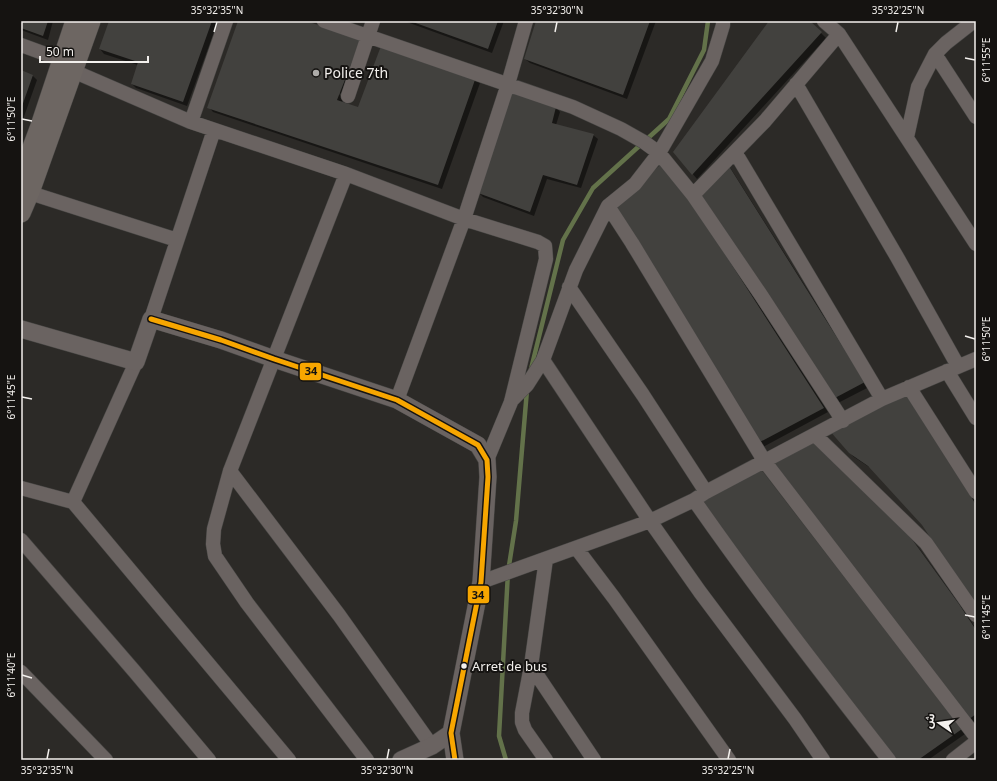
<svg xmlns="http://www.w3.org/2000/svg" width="997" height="781" font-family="'Noto Sans','Noto Sans Arabic',sans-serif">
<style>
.shadow{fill:#0007}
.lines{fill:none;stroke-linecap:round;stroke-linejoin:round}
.stream{stroke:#63724a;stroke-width:4.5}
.building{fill:#42413e}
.minor-casing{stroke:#474644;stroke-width:15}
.tertiary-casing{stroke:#474644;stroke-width:18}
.secondary-casing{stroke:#474644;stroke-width:20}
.minor{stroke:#6a6361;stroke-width:14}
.tertiary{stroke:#6a6361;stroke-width:17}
.secondary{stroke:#6d6662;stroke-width:19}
.bus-1-casing{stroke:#151311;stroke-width:8}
.bus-1{stroke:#f7a600;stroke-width:5}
.ticks{fill:none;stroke:#f3f0ed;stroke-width:1.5}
.poi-dot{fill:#adaba8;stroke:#151311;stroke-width:1.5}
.bus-dot{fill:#f3f0ed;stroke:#151311;stroke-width:1.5}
.labels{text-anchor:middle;stroke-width:4;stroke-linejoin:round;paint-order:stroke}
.bus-label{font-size:13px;fill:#f3f0ed;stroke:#151311;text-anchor:start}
.poi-label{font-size:14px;fill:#f3f0ed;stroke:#151311;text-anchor:start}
.line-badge{stroke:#151311;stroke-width:1.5}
.pale-badge-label{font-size:11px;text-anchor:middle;font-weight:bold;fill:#111}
.neatline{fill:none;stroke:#f3f0ed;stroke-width:1.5}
.ticks-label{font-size:10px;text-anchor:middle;fill:#f3f0ed}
</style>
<rect width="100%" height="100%" fill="#2c2a27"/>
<path class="shadow" d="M21,21H53L48,40L21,30Z
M110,21H218L187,106L136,88L132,84L138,65L104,54L100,49Z
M239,21H303L361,40L349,102L339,92V94L346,101L343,100L342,102L359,108L476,78L480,83L442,189L213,112L209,107Z
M404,21H504L492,53Z
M537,21H656L627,99L530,63L525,59Z
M770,21H809L826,38L697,179L674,152Z
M21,71L33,76L37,80L21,125Z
M556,107L560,112L556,125L593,135L598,139L581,188L547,179L534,216L483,197L479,193Z
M727,165L731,169L869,387L838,403Z
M669,166L828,412L763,447L759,442Z
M913,397L976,504V603L923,524L872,469L854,457L849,452Z
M773,461L910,536L963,609L976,629V722L974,723Z
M760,469L965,734L928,760H896Z"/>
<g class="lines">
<path class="stream" d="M531,369L563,240L593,188L669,119L704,50L708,21
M506,760L499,736L508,572L516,521L527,390"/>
</g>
<path class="building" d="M21,21H48L43,36L21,28Z
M109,21H212L183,102L131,84L138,62L99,49Z
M238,21H306L361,39L337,100L358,107L381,46L476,77L438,185L207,108Z
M410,21H498L488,49Z
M536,21H650L623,95L524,59Z
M769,21H810L822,32L692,175L673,152Z
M21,70L33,75L21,109Z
M512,93L556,107L552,123L594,134L577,185L543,175L530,212L478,193Z
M665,161L824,408L758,443L611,206Z
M727,163L865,382L833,399L699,192Z
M909,391L976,505V606L922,525L868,466L849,453L829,430Z
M810,440L844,470L906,531L959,604L976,630V714L968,720L772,461Z
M760,468L962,729L918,760H894L786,617L702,502Z"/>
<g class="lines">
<g class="minor-casing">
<path id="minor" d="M324,21L573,107L621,129L644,142L659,153L693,195L761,295L843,421
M723,21V25L712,61L659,153L635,184L608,206L632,243L765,462L976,737
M824,21L839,34L976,244
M21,45L62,60
M935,54L976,117
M73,71L191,122L346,174L464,219L538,242L545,246L546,259L511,402L487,460
M796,84L897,257L958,366
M348,96L373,21
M191,122L226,21
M907,137L918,87L935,54L946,43L974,21
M735,152L882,399
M346,174L230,471L214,529L213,544L215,556L247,603L367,760
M21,190L177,240
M693,195L765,121L839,34
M569,287L643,395L706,492
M151,319L214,130
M543,360L650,521L700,592L795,719L823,760
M947,371L976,418
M909,387L976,492
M397,400L464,219L508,84L526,21
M511,401L527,385L543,360L576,270L608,206
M815,435L926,543L976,615
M230,471L339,615L432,746
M21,488L73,502L136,362
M694,500C756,589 822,674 889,760
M73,502L289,760
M21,540L135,672L209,760
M577,549L614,598L729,760
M546,559L531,666L522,713V722L525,730L546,760
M481,582L650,521L694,500L706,492L882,399L976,359
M531,666L594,760
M21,672L106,760
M953,760L976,742"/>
</g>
<g class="tertiary-casing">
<path id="tertiary" d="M21,329L136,362L151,319L221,340L274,359L397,400L478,445L487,460L488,477L481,582L451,733L455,760
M401,760L432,746L451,733"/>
</g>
<g class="secondary-casing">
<path id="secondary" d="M21,177L40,126L75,21
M21,213L30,192L91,21"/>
</g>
<use href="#minor" class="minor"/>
<use href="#tertiary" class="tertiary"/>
<use href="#secondary" class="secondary"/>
<g class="bus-1-casing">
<path id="bus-1" d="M151,319L221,340L274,359L397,400L478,445L487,460L488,477L481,582L451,733L455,760"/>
</g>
<use href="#bus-1" class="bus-1"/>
</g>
<path class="ticks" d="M214,32L217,22M555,32L557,22M896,32L898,22M965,58L975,60M22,119L32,121M965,336L975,339M22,397L32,399M965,615L975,617M22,675L32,678M47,759L49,749M387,759L389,749M728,759L730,749"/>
<circle class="poi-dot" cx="316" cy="73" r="4"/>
<circle class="bus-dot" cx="464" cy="666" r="3.5"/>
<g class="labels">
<g class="bus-label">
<text x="472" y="671">Arret de bus</text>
</g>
<g class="poi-label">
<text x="324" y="78">Police 7th</text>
</g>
</g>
<g class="line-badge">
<rect x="299" y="362" width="23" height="19" rx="4" fill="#f7a600"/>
<rect x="467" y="585" width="23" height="19" rx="4" fill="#f7a600"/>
</g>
<g class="pale-badge-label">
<text x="311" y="375">34</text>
<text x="478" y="599">34</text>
</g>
<rect width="997" height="781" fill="none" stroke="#151311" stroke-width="44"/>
<g transform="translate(939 723) rotate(283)" stroke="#151311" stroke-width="3" paint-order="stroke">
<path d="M0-3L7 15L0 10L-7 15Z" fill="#f3f0ed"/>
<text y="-6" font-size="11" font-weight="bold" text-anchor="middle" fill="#f3f0ed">ش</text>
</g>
<path d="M40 56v6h108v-6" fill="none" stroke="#f3f0ed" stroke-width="2"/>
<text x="46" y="56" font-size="12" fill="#f3f0ed" stroke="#151311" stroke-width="3" paint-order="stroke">50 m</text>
<rect x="22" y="22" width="953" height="737" class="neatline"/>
<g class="ticks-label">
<text x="217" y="14">35°32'35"N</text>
<text x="557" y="14">35°32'30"N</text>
<text x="898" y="14">35°32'25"N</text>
<text transform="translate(986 60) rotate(-90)" y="4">6°11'55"E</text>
<text transform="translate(11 119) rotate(-90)" y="4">6°11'50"E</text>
<text transform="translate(986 339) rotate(-90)" y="4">6°11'50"E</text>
<text transform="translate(11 397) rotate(-90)" y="4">6°11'45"E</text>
<text transform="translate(986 617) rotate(-90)" y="4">6°11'45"E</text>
<text transform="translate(11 675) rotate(-90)" y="4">6°11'40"E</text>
<text x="47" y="774">35°32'35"N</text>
<text x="387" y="774">35°32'30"N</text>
<text x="728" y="774">35°32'25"N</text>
</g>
</svg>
